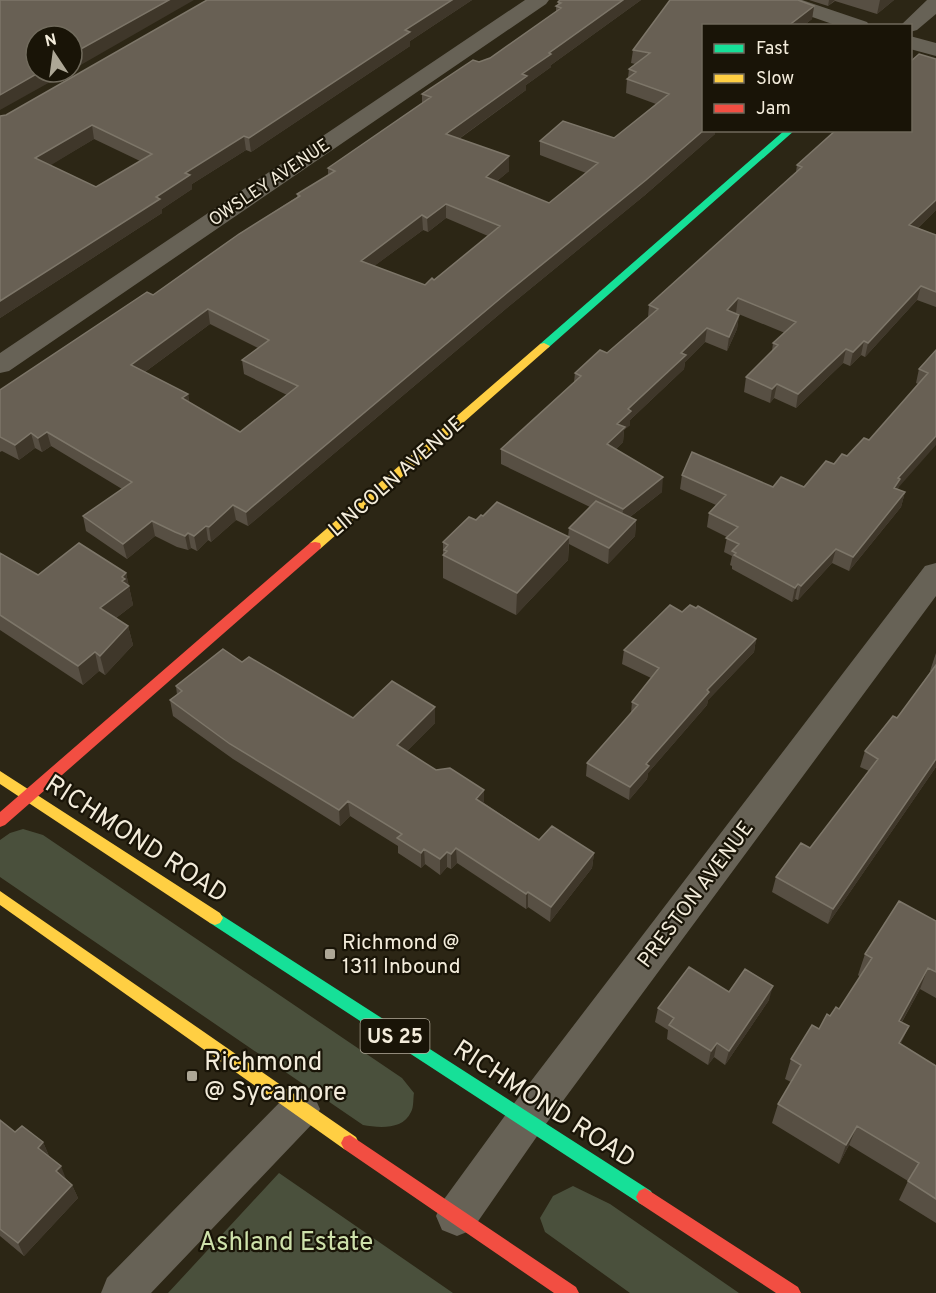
<svg xmlns="http://www.w3.org/2000/svg" width="936" height="1293" font-family="Overpass,sans-serif">
<style>
.green{fill:#4a503c}
.lines{fill:none;stroke-linecap:round;stroke-linejoin:round}
.street{fill:#676256;fill-rule:evenodd}
.fast{fill:#16e098;fill-rule:evenodd}
.slow{fill:#ffcf43;fill-rule:evenodd}
.jam{fill:#f24e42;fill-rule:evenodd}
.wall{fill:#574f43;fill-rule:evenodd}
.shaded-wall{fill:#3f372a}
.building{fill:#686054;stroke:#7d7669;stroke-width:1.5;fill-rule:evenodd}
.poi-dot{fill:#ada796;stroke:#191407;stroke-width:2}
.labels{text-anchor:middle;stroke-width:4.5;stroke-linejoin:round;paint-order:stroke}
.far-street-label{font-size:18px;fill:#f3ecdb;stroke:#191407}
.shield{fill:#191407;stroke:#b2ab9b;stroke-width:1.5}
.shield-label{font-size:20px;font-weight:bold;fill:#f3ecdb}
.street-label{font-size:21px;fill:#f3ecdb;stroke:#191407}
.poi-label{font-size:21px;fill:#f3ecdb;stroke:#191407;text-anchor:start}
.near-street-label{font-size:26px;fill:#f3ecdb;stroke:#191407}
.near-poi-label{font-size:26px;fill:#f3ecdb;stroke:#191407;text-anchor:start}
.near-park-label{font-size:26px;fill:#cee1ab;stroke:#191407}
</style>
<rect width="100%" height="100%" fill="#2c2615"/>
<path class="green" d="M23,829L43,835L402,1078L414,1093C413,1098 414,1107 411,1112C403,1130 379,1128 363,1125L0,877V840L10,833Z
M279,1173L453,1293H168Z
M573,1186L610,1204L739,1293H630L545,1232L540,1218L553,1196Z"/>
<g class="lines">
<path class="street" d="M525,0H549L546,4L9,371L0,373V353Z
M772,0H802L867,22L870,26H838L775,4Z
M927,0H936V14L917,30L910,32V26H900Z
M910,36L936,43V56L910,49Z
M936,563V596L540,1132L472,1230L457,1236L442,1230L436,1216L442,1202L512,1106L925,566Z
M300,1091L314,1096L320,1109L314,1122L151,1293H101L107,1278L286,1096Z"/>
<path class="fast" d="M785,130H795L548,348H540V344Z
M215,911L651,1191L654,1197L651,1203L645,1206L639,1203L210,923L207,918L210,913Z"/>
<path class="slow" d="M544,343L550,346L548,348L320,549H310L309,546L310,543L540,344Z
M0,771L220,913L223,918L220,923L215,925L210,923L0,784Z
M0,891L356,1137L359,1143L356,1149L350,1151L344,1149L0,905Z"/>
<path class="jam" d="M315,542L320,543L321,546L320,549L5,825L0,827V812L310,543Z
M350,1135L576,1287L579,1293H554L344,1149L341,1143L344,1137Z
M645,1188L798,1287L801,1293H776L639,1203L636,1197L639,1191Z"/>
</g>
<path class="wall" d="M207,0H472L410,41V46L251,152L246,150L192,184V189L162,209V213L0,318L6,115ZM94,139L140,161L96,187L50,165Z
M560,0H641L551,65V67L526,85V90L459,139L509,156V171L497,181L549,203L586,173L540,155V141L563,121L614,138L656,104L626,93L627,79L628,78L629,69L635,64L631,63L633,50L670,0H798L814,6L812,19L803,26H704V130H715V134L645,195L508,307L248,526L236,520L211,542L208,540L197,551L191,548L188,550L177,547L155,536L127,559L86,531L83,516L122,489L51,446L42,452L35,448L19,460L2,451L0,452V390L147,292L153,295L239,234L297,197V194L328,175V168L422,103V94L473,60L479,62L490,58L556,12V6L558,5V2ZM446,218L488,236L434,280L432,278L425,285L374,266L423,230L428,232ZM210,324L258,348L242,360L244,374L287,395L240,432L189,402L188,394L145,372Z
M809,0H894L877,14L835,1L828,6Z
M936,59V210L918,228L936,235V307L917,300L865,357L861,355L850,366L843,363L796,408L774,398L770,403L744,392L746,377L772,351L773,343L785,333L736,313H735L739,315L737,329L727,351L705,342L685,362L684,369L630,420V425L624,430L623,442L616,449L662,492L630,517L636,520L635,536L608,564L569,544L568,560L516,615L443,578V542L483,516L568,537L569,528L590,507L501,464V449L574,382L575,373L607,353L648,317L649,305L796,172L797,165Z
M936,350L898,489L905,492L901,507L849,571L832,563L798,600L795,599L792,602L732,569V566L730,565L732,556L724,552L727,537L707,527L709,513L716,505L680,489L682,475L773,487H804L834,464L847,456L869,440L918,384L916,383L919,369Z
M0,553L38,575L126,573L133,605L116,618L128,626L133,645L105,675L99,671L83,685L0,630Z
M682,612L756,639L754,652L708,700L707,705L648,773L647,779L629,800L586,776L587,763L631,713L632,702L651,678L622,664L624,650Z
M936,653V767L828,924L772,892L776,877L810,848L869,771L860,767L865,751L897,718L931,671H930Z
M242,662L353,718L435,707V723L407,751L539,840L594,853L592,868L550,922L528,907L526,909L457,863L451,869L447,867L440,875L425,864L421,868L398,853V846L350,816L340,826L233,759L173,716L170,700L177,695L176,686Z
M936,921V998L920,989L902,1022L901,1045L936,1066V1223L899,1200L908,1181L849,1145L839,1164L772,1123L778,1104L791,1082L785,1079L791,1059L819,1029L830,1016L839,1009L860,977L858,975L865,954Z
M729,992L769,1000L725,1065L714,1057L708,1065L667,1039L668,1030L655,1022L658,1008Z
M0,1120L15,1132L43,1142L49,1156L66,1179L72,1185L78,1198L24,1256L0,1236Z"/>
<path class="shaded-wall" d="M169,0H194L72,70V54Z
M452,0H472L410,41V46L251,152L249,138L405,30Z
M623,0H641L551,65V67L526,85V90L446,148V134L549,53Z
M829,0H835L828,6Z
M880,0H894L877,14Z
M814,6L812,19L803,26H788Z
M40,72H68L0,110V95Z
M92,125L94,139L38,173L35,158Z
M704,130H715V134L645,195L508,307L248,526L246,512L508,292Z
M244,136L246,150L192,184V189L162,209V213L0,318V301L156,197L185,173Z
M509,156V171L485,191L486,177Z
M936,200V210L906,239L909,225Z
M446,204V218L428,232L427,218Z
M422,215L423,230L362,275L361,261Z
M921,286L917,300L865,357L868,343Z
M738,298L736,313L725,324L727,310Z
M208,309L210,324L134,380L131,365Z
M739,315L737,329L727,351L729,337Z
M707,328L705,342L685,362L684,369L630,420V425L624,430L623,442L606,459L607,444L617,424L628,409L681,353Z
M864,341L861,355L850,366L853,352Z
M846,349L843,363L796,408L798,394Z
M777,384L774,398L770,403L772,389Z
M188,394L190,409L182,398Z
M47,432L51,446L42,452L38,438Z
M31,433L35,448L19,460L15,445Z
M936,436V445L898,488L896,494L894,488L898,478Z
M663,477L662,492L622,523L623,509Z
M905,492L901,507L849,571L853,557Z
M233,505L236,520L211,542L209,527Z
M636,520L635,536L608,564L609,548Z
M152,521L155,536L127,559L123,544Z
M206,526L208,540L197,551L194,536Z
M188,533L191,548L188,550L185,536Z
M569,537L568,560L516,615L517,593Z
M836,549L832,563L798,600L801,586Z
M126,573L133,605L104,627L100,608L122,577Z
M798,584L795,599L792,602L795,588Z
M128,626L133,645L105,675L100,656Z
M756,639L754,652L708,700L707,705L648,773L647,779L629,800L630,787L646,764L707,690Z
M95,652L99,671L83,685L78,666Z
M435,707V723L398,760L397,745Z
M936,759V767L828,924L833,909Z
M484,790V805L476,799Z
M348,801L350,816L340,826L339,810Z
M456,848L457,863L451,869V854Z
M424,849L425,864L421,868V853Z
M447,852V867L440,875V859Z
M594,853L592,868L550,922L551,907Z
M528,892V907L526,909V894Z
M928,968L920,989L891,1041L899,1021Z
M773,986L769,1000L725,1065L729,1051Z
M909,1026L900,1046L899,1043Z
M717,1043L714,1057L708,1065L711,1051Z
M857,1126L849,1145L839,1164L846,1145Z
M43,1142L49,1156L44,1161L38,1148Z
M61,1166L66,1179L61,1184L56,1171Z
M72,1185L78,1198L24,1256L18,1243Z"/>
<path class="building" d="M0,0H169L72,54V36H36V72H40L0,95Z
M207,0H452L405,30L410,32L249,138L244,136L185,173L190,175L156,197L160,199L0,301V116L6,115ZM92,125L152,154L96,187L35,158Z
M560,0H623L549,53L551,54L522,74L527,76L446,134L509,156L486,177L549,203L598,163L540,141L563,121L614,138L669,94L627,79L636,72L629,69L650,53L633,50L670,0H798L814,6L788,26H704V130L646,180L508,292L246,512L233,505L209,527L206,526L194,536L188,533L185,536L175,532L152,521L123,544L83,516L132,482L47,432L38,438L31,433L15,445L0,437V390L147,292L153,295L239,234L300,196L297,194L335,171L328,168L431,97L422,94L473,60L479,62L490,58L561,8L556,6L561,3L558,2ZM446,204L500,226L434,280L432,278L425,285L361,261L422,215L427,218ZM208,309L269,340L242,360L298,386L240,432L182,398L188,394L131,365Z
M919,54L936,59V200L909,225L936,235V292L921,286L868,343L864,341L853,352L846,349L798,394L777,384L772,389L746,377L778,345L773,343L796,322L738,298L727,310L739,315L729,337L707,328L681,353L686,355L628,409L631,411L617,424L625,427L607,444L663,477L623,509L501,449L581,376L575,373L600,350L607,353L658,309L649,305L802,167L797,165L836,130H910V62Z
M936,350V436L898,478L900,479L894,488L905,492L853,557L836,549L801,586L798,584L795,588L734,555L736,553L732,551L739,544L726,538L738,527L709,513L726,495L682,475L692,452L773,487L781,477L804,487L826,461L834,464L842,454L847,456L864,438L869,440L928,373L919,369Z
M596,501L636,520L609,548L569,528Z
M497,502L569,537L517,593L443,555L447,551L444,550L448,545L443,542L469,517L476,520L481,515L483,516Z
M79,543L126,573L122,577L125,579L122,581L129,586L100,608L128,626L100,656L95,652L78,666L0,615V553L38,575Z
M670,605L682,612L690,605L696,608L698,606L756,639L707,690L709,692L646,764L649,766L630,787L587,763L638,705L632,702L659,668L624,650Z
M223,649L242,662L249,657L353,718L392,681L435,707L397,745L436,770L450,768L484,790L476,799L539,840L552,826L594,853L551,907L528,892L526,894L456,848L451,854L447,852L440,859L424,849L421,853L397,838L402,834L348,801L339,810L230,744L170,700L182,691L176,686Z
M936,665V759L833,909L776,877L801,843L810,848L878,759L865,751L893,716L897,718Z
M899,901L936,921V972L928,968L899,1021L909,1026L899,1043L936,1066V1199L908,1181L919,1163L857,1126L846,1145L778,1104L801,1065L791,1059L812,1025L819,1029L827,1014L830,1016L836,1007L839,1009L872,958L865,954Z
M689,967L729,992L745,969L773,986L729,1051L717,1043L711,1051L669,1025L674,1018L658,1008Z
M0,1120L15,1132L22,1126L43,1142L38,1148L61,1166L56,1171L72,1185L18,1243L0,1229Z"/>
<g class="poi-dot">
<rect x="324" y="948" width="12" height="12" rx="3"/>
<rect x="186" y="1070" width="12" height="12" rx="3"/>
</g>
<g class="labels">
<g class="far-street-label">
<text transform="translate(269 182) rotate(-34)" y="6">OWSLEY AVENUE</text>
</g>
<rect class="shield" x="360.5" y="1019" width="69" height="34" rx="4.5"/>
<g class="shield-label">
<text x="395" y="1043">US 25</text>
</g>
<g class="street-label">
<text transform="translate(396 476) rotate(-41)" y="7">LINCOLN AVENUE</text>
<text transform="translate(695 894) rotate(-53)" y="7">PRESTON AVENUE</text>
</g>
<g class="poi-label">
<text x="342" y="949">Richmond @<tspan x="342" dy="24">1311 Inbound</tspan></text>
</g>
<g class="near-street-label">
<text transform="translate(137 838) rotate(33)" y="9">RICHMOND ROAD</text>
<text transform="translate(545 1103) rotate(33)" y="9">RICHMOND ROAD</text>
</g>
<g class="near-poi-label">
<text x="204" y="1070">Richmond<tspan x="204" dy="30">@ Sycamore</tspan></text>
</g>
<g class="near-park-label">
<text x="286" y="1250">Ashland Estate</text>
</g>
</g>
<rect x="702" y="24" width="210" height="108" fill="#191407" stroke="#706a5c" stroke-width="1.5"/>
<rect x="714" y="44" width="30" height="9" fill="#16e098" stroke="#706a5c" stroke-width="1.5"/>
<text x="756" y="54" font-size="18" fill="#f3ecdb">Fast</text>
<rect x="714" y="74" width="30" height="9" fill="#ffcf43" stroke="#706a5c" stroke-width="1.5"/>
<text x="756" y="84" font-size="18" fill="#f3ecdb">Slow</text>
<rect x="714" y="104" width="30" height="9" fill="#f24e42" stroke="#706a5c" stroke-width="1.5"/>
<text x="756" y="114" font-size="18" fill="#f3ecdb">Jam</text>
<g transform="translate(54 54) rotate(347)"><circle r="28" fill="#191407" stroke="#706a5c" stroke-width="1.5"/>
<path d="M0-4.5L10 22L0 15L-10 22Z" fill="#ada796"/>
<text y="-9" font-size="16" font-weight="bold" text-anchor="middle" fill="#f3ecdb">N</text>
</g>
</svg>
